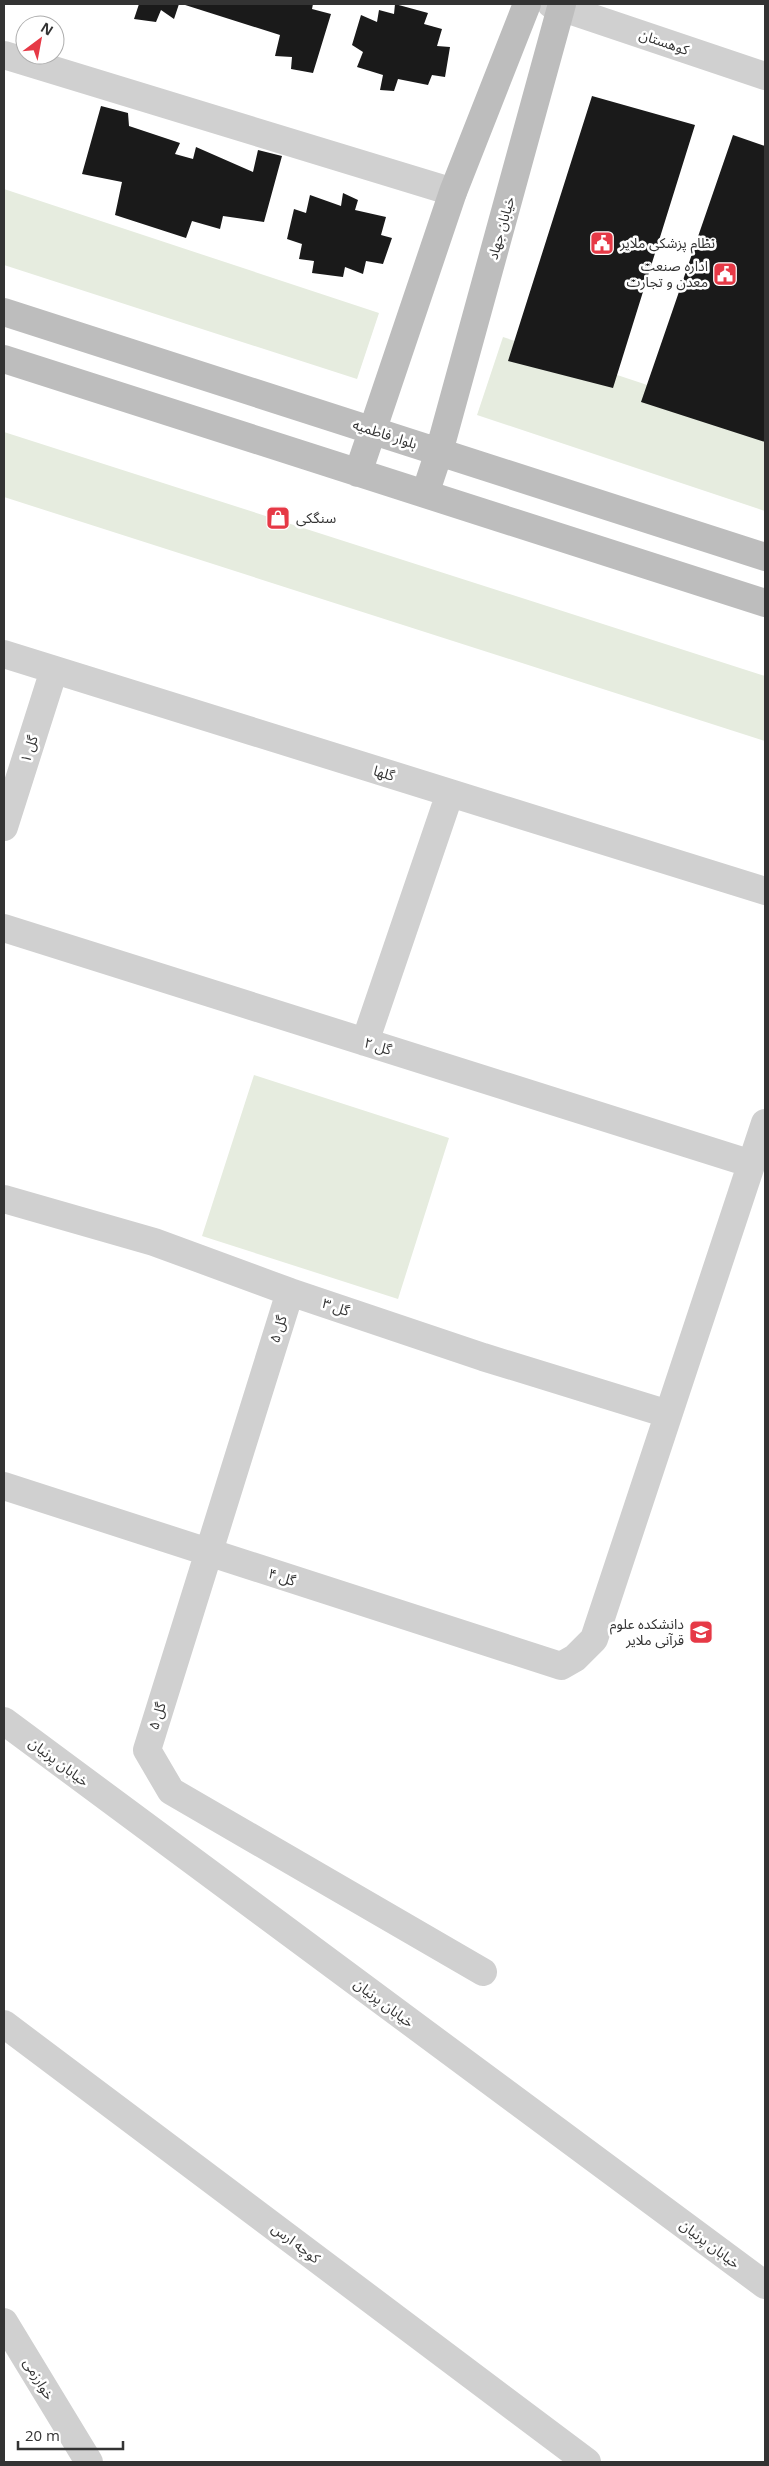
<svg xmlns="http://www.w3.org/2000/svg" width="769" height="2466" font-family="'Open Sans','Noto Sans Arabic',sans-serif">
<style>
.green{fill:#e6ecdf}
.building{fill:#1a1a1a}
.lines{fill:none;stroke-linecap:round;stroke-linejoin:round}
.minor{stroke:#d0d0d0;stroke-width:28}
.tertiary{stroke:#d0d0d0;stroke-width:28}
.secondary{stroke:#bdbdbd;stroke-width:28}
.labels{text-anchor:middle;stroke-width:5;stroke-linejoin:round;paint-order:stroke}
.street-label{font-size:14px;fill:#333;stroke:#fff}
.poi-label{font-size:14px;fill:#333;stroke:#fff;text-anchor:start}
</style>
<rect width="100%" height="100%" fill="#fff"/>
<path class="green" d="M4,189L379,313L357,379L4,265Z
M503,337L765,424V511L477,415Z
M4,432L765,676V741L4,497Z
M254,1075L449,1138L398,1299L202,1236Z"/>
<path class="building" d="M139,4H179L174,19L161,10L156,22L134,19Z
M182,4H313L312,9L331,14L313,73L291,69L292,57L275,56L280,35Z
M395,4L428,13L424,24L442,29L437,46L450,47L445,77L432,75L428,85L398,79L394,91L380,90L383,75L357,67L363,52L352,45L361,15L377,22L379,10L394,14Z
M592,96L695,125L613,388L508,361Z
M101,106L128,113L129,126L180,143L175,154L193,159L196,147L253,172L258,150L282,156L264,222L223,216L220,229L192,221L186,238L115,215L122,182L82,174Z
M733,135L765,146V442L641,402Z
M343,193L358,200L355,210L386,217L381,235L392,238L383,264L366,261L363,274L345,267L343,277L312,273L314,261L299,259L302,244L287,239L294,209L306,213L310,195L341,206Z"/>
<g class="lines">
<path class="minor" d="M551,4L765,76
M4,55L453,192
M4,654L765,891
M4,827L54,670
M4,928L752,1164
M365,1042L450,793
M4,1199L154,1242L290,1292L483,1357L668,1414
M290,1292L147,1750L171,1791L483,1972
M4,1486L561,1666L575,1658L594,1639L765,1123
M4,2024L587,2462
M4,2322L89,2462"/>
<path class="tertiary" d="M4,1721L765,2285"/>
<path class="secondary" d="M4,312L765,557
M4,359L765,603
M358,473L453,192L527,4
M425,494L439,452L562,4"/>
</g>
<defs>
<g id="civic-square" transform="scale(1.25)"><rect x="-9" y="-9" width="18" height="18" rx="4" fill="#e63946" stroke="#fff"/><path d="M-.6-6.5H3V-4.5H.6V-3L4-1V1h2V6H-6V1h2V-1L-.6-3ZM-1.2 2.5V6h2.4V2.5Z" fill="#fff"/></g>
<g id="shop-square" transform="scale(1.25)"><rect x="-9" y="-9" width="18" height="18" rx="4" fill="#e63946" stroke="#fff"/><path d="M-5-2.5h2.3a2.7 3.5 0 0 1 5.4 0H5L5.5 6h-11ZM-1.5-2.5h3a1.5 2.3 0 0 0-3 0Z" fill="#fff"/></g>
<g id="university-square" transform="scale(1.25)"><rect x="-9" y="-9" width="18" height="18" rx="4" fill="#e63946" stroke="#fff"/><path d="M0-5L7-2L0 1L-7-2ZM-4 1L0 2.5L4 1V4Q0 6-4 4Z" fill="#fff"/></g>
</defs>
<g fill-rule="evenodd">
<use href="#civic-square" x="602" y="243"/>
<use href="#civic-square" x="725" y="274"/>
<use href="#shop-square" x="278" y="518"/>
<use href="#university-square" x="701" y="1632"/>
</g>
<g class="labels">
<g class="street-label">
<text transform="translate(664 42) rotate(19)" y="5">کوهستان</text>
<text transform="translate(501 228) rotate(-74)" y="5">خیابان جهاد</text>
<text transform="translate(385 434) rotate(18)" y="5">بلوار فاطمیه</text>
<text transform="translate(29 749) rotate(-72)" y="5">گل ۱</text>
<text transform="translate(384 773) rotate(17)" y="5">گلها</text>
<text transform="translate(378 1046) rotate(17)" y="5">گل ۲</text>
<text transform="translate(336 1307) rotate(19)" y="5">گل ۳</text>
<text transform="translate(278 1329) rotate(-73)" y="5">گل ۵</text>
<text transform="translate(282 1577) rotate(18)" y="5">گل ۴</text>
<text transform="translate(157 1716) rotate(-73)" y="5">گل ۵</text>
<text transform="translate(59 1762) rotate(37)" y="5">خیابان پرنیان</text>
<text transform="translate(384 2003) rotate(37)" y="5">خیابان پرنیان</text>
<text transform="translate(296 2243) rotate(37)" y="5">کوچه ارس</text>
<text transform="translate(710 2244) rotate(37)" y="5">خیابان پرنیان</text>
<text transform="translate(39 2379) rotate(59)" y="5">خوارزمی</text>
</g>
<g class="poi-label">
<text x="620" y="248">نظام پزشکی ملایر</text>
<text x="708" y="271" text-anchor="end">اداره صنعت<tspan x="708" dy="16">معدن و تجارت</tspan></text>
<text x="296" y="523">سنگکی</text>
<text x="684" y="1629" text-anchor="end">دانشکده علوم<tspan x="684" dy="16">قرآنی ملایر</tspan></text>
</g>
</g>
<rect width="769" height="2466" fill="none" stroke="#333333" stroke-width="10"/>
<g transform="translate(40 40) rotate(32)"><circle r="24" fill="#ffffff" stroke="#adadad"/>
<path d="M0-4L9 19L0 12L-9 19Z" fill="#e63946"/>
<text y="-8" font-size="14" font-weight="bold" text-anchor="middle" fill="#333333">N</text>
</g>
<path d="M18 2441v8h105v-8" fill="none" stroke="#333333" stroke-width="2.5"/>
<text x="25" y="2441" font-size="15" fill="#333333" stroke="#ffffff" stroke-width="4" paint-order="stroke">20 m</text>
</svg>
